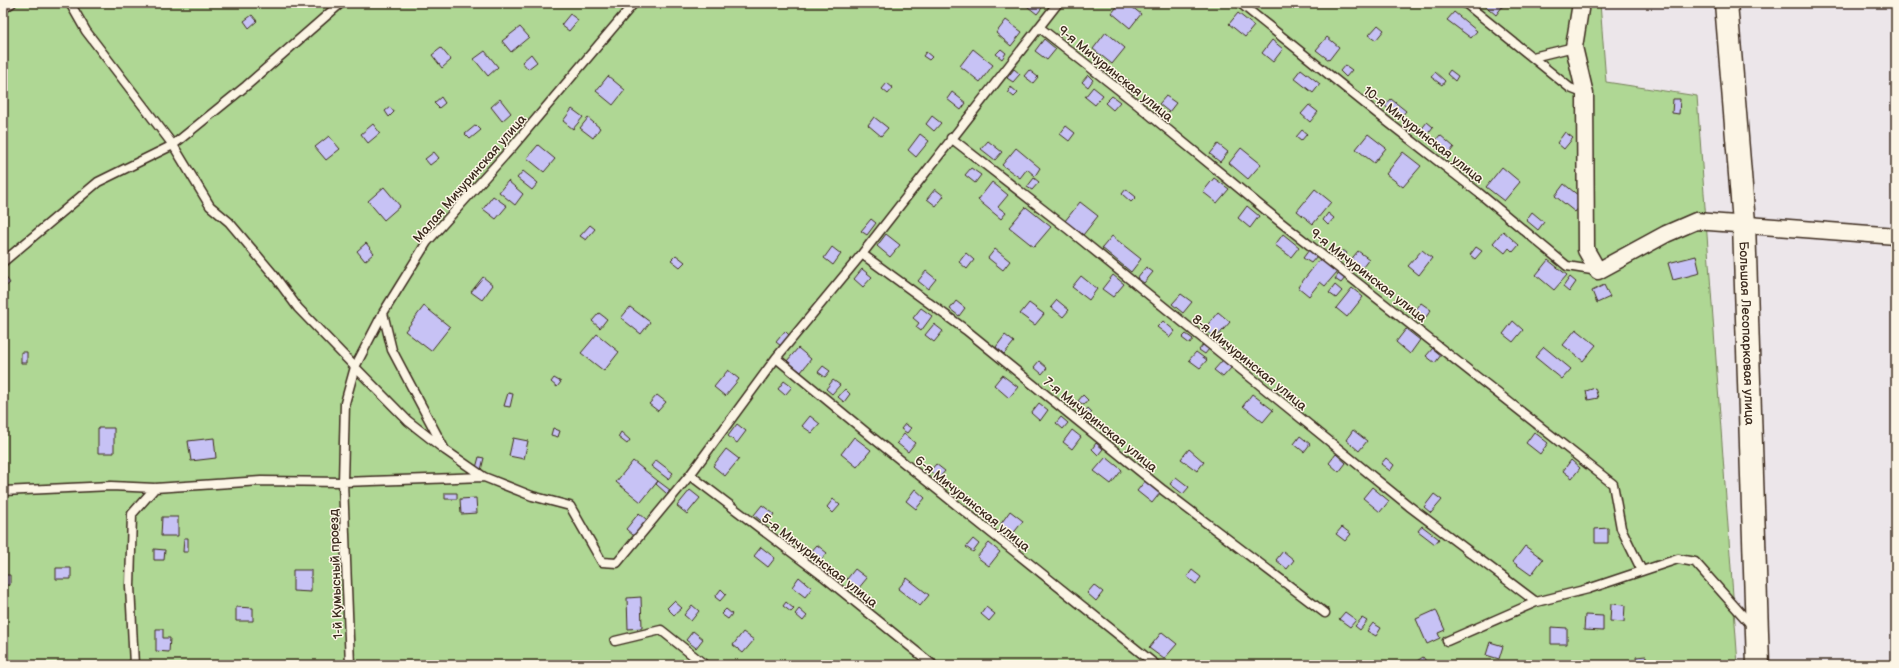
<svg xmlns="http://www.w3.org/2000/svg" width="1899" height="668" font-family="'Balsamiq Sans',sans-serif">
<style>
.green{fill:#afd794;stroke:#758059}
.building{fill:#c7c2f5;stroke:#3b2a1e}
.lines{fill:none;stroke-linecap:round;stroke-linejoin:round}
.service-casing{stroke:#3b2a1e;stroke-width:11}
.minor-casing{stroke:#3b2a1e;stroke-width:19}
.secondary-casing{stroke:#3b2a1e;stroke-width:25}
.service{stroke:#fcf5e5;stroke-width:8}
.minor{stroke:#fcf5e5;stroke-width:16}
.secondary{stroke:#fcf5e5;stroke-width:22}
.labels{text-anchor:middle;stroke-width:3;stroke-linejoin:round;paint-order:stroke}
.street-label{font-size:13px;fill:#3b2a1e;stroke:#fcf5e5}
</style>
<rect width="100%" height="100%" fill="#ece6ea"/>
<filter id="ink" filterUnits="userSpaceOnUse"><feTurbulence type="fractalNoise" baseFrequency=".025" numOctaves="2"/><feDisplacementMap in="SourceGraphic" scale="8" xChannelSelector="R" yChannelSelector="G"/><feConvolveMatrix kernelMatrix="1 2 1 2 8 2 1 2 1" color-interpolation-filters="sRGB"/></filter>
<g filter="url(#ink)">
<path class="green" d="M3,3H1600L1606,82L1697,96L1738,665H3Z"/>
<path class="building" d="M1023,3H1046L1037,14Z
M1120,3H1127L1141,14L1130,28L1112,13Z
M1482,3H1505L1496,15Z
M1454,12L1477,31L1471,38L1447,20Z
M1238,13L1254,26L1245,37L1229,24Z
M570,14L578,20L569,31L561,25Z
M252,15L257,21L249,28L244,21Z
M1006,20L1022,32L1011,46L996,33Z
M1378,25L1384,30L1376,40L1369,35Z
M520,27L529,37L511,52L502,41Z
M1106,32L1125,48L1112,64L1093,49Z
M1327,37L1339,47L1329,60L1316,50Z
M1044,39L1056,49L1047,60L1035,51Z
M1272,40L1283,49L1273,62L1262,53Z
M441,48L451,60L442,68L432,55Z
M973,49L993,65L980,82L960,66Z
M1001,49L1006,53L1002,59L996,54Z
M485,51L498,67L488,76L474,59Z
M926,52L932,57L929,60L923,56Z
M531,54L537,62L528,69L522,62Z
M1345,65L1352,70L1346,77L1340,71Z
M1014,69L1020,74L1013,82L1007,78Z
M1301,69L1320,84L1313,93L1294,78Z
M1029,70L1038,77L1033,83L1024,76Z
M1450,70L1458,76L1455,81L1447,74Z
M1435,72L1445,81L1442,85L1431,77Z
M1088,75L1093,80L1088,87L1082,82Z
M608,76L625,90L613,105L596,91Z
M1127,79L1134,85L1131,90L1123,84Z
M887,83L893,88L888,94L882,89Z
M1011,87L1018,93L1014,97L1008,92Z
M1093,87L1103,95L1095,105L1085,97Z
M952,92L966,103L961,110L947,99Z
M1112,96L1120,102L1113,110L1105,103Z
M1166,96L1176,103L1169,112L1159,104Z
M441,97L445,103L439,108L434,103Z
M500,99L511,113L502,121L491,107Z
M1391,99L1406,111L1400,118L1385,106Z
M1673,99H1680L1679,114L1672,113Z
M1309,105L1318,112L1310,122L1301,114Z
M390,107L394,112L389,117L385,111Z
M572,109L583,117L573,129L563,121Z
M932,116L941,123L934,131L926,124Z
M874,117L888,128L881,136L868,125Z
M588,118L600,128L593,138L580,128Z
M1427,122L1433,127L1426,136L1420,131Z
M373,124L380,133L368,143L361,134Z
M476,125L481,130L470,139L465,134Z
M1066,126L1075,133L1069,141L1060,134Z
M1302,130L1307,134L1301,141L1296,137Z
M1565,132L1573,138L1564,149L1557,143Z
M920,134L929,141L916,157L908,150Z
M1368,134L1386,148L1374,163L1356,149Z
M1440,135L1454,147L1447,156L1432,145Z
M329,136L340,149L326,160L315,147Z
M988,141L1002,152L995,160L981,149Z
M1218,144L1228,152L1220,162L1210,154Z
M538,145L555,159L544,172L527,158Z
M1016,148L1040,168L1035,176L1027,169L1020,178L1002,165Z
M1241,148L1261,164L1248,179L1229,163Z
M434,152L439,158L430,165L425,159Z
M1403,152L1421,166L1403,187L1386,174Z
M1502,167L1520,182L1504,201L1486,187Z
M971,168L981,175L975,183L965,175Z
M523,171L538,183L532,190L517,178Z
M1034,178L1039,182L1032,190L1027,187Z
M1214,178L1229,189L1217,203L1203,192Z
M508,181L523,194L515,205L499,192Z
M992,182L1008,195L998,207L1006,213L1001,219L978,200Z
M1564,184L1584,200L1575,212L1555,196Z
M384,187L400,206L384,220L368,201Z
M935,189L944,196L936,206L927,199Z
M1126,189L1136,197L1131,202L1122,194Z
M1315,189L1331,202L1313,224L1297,211Z
M493,196L507,206L496,219L483,209Z
M1080,202L1098,216L1083,235L1065,221Z
M1247,206L1259,216L1250,228L1238,218Z
M1026,207L1051,227L1034,247L1009,227Z
M1532,212L1544,222L1538,230L1526,220Z
M1328,213L1334,218L1328,225L1323,220Z
M871,219L876,223L867,235L861,231Z
M590,225L595,229L586,240L580,236Z
M1503,231L1519,245L1513,252L1509,248L1505,253L1493,243Z
M886,234L900,245L890,257L877,246Z
M1283,234L1299,247L1291,257L1275,245Z
M1112,236L1141,259L1131,272L1102,248Z
M366,243L374,253L365,261L357,251Z
M832,247L841,254L833,265L824,258Z
M1476,247L1482,251L1475,259L1470,255Z
M995,249L1010,261L1003,270L988,258Z
M1309,250L1317,256L1311,263L1303,258Z
M1343,250L1347,253L1341,261L1336,258Z
M1422,250L1432,258L1419,275L1408,266Z
M1358,251L1369,259L1360,271L1349,262Z
M966,253L974,260L967,269L959,262Z
M676,255L685,262L680,267L671,260Z
M1696,256L1700,273L1673,280L1668,263Z
M1320,259L1337,272L1325,286L1320,282L1309,296L1298,287Z
M1548,260L1567,275L1554,290L1536,275Z
M1146,267L1153,272L1144,283L1137,278Z
M862,269L872,277L863,287L854,279Z
M926,271L936,279L928,289L918,281Z
M1339,273L1345,278L1341,283L1335,279Z
M1113,275L1124,284L1113,297L1102,289Z
M5,276L10,283L3,289V278Z
M1081,276L1097,289L1089,300L1072,287Z
M483,277L493,285L482,300L471,292Z
M1570,277L1576,282L1569,292L1563,287Z
M1335,285L1342,291L1336,298L1329,293Z
M1604,285L1610,297L1597,303L1592,291Z
M1352,288L1363,297L1347,317L1336,308Z
M1181,294L1192,302L1183,313L1172,304Z
M1057,300L1069,310L1063,317L1051,307Z
M956,301L965,308L959,316L950,309Z
M1029,303L1044,314L1035,325L1020,314Z
M1421,303L1431,310L1423,321L1413,313Z
M424,306L450,327L431,351L405,331Z
M630,307L650,322L641,334L621,318Z
M921,308L932,316L921,331L916,327L919,323L913,318Z
M1218,312L1230,322L1216,338L1204,329Z
M599,313L607,319L600,328L592,321Z
M1163,321L1175,331L1170,337L1157,327Z
M1513,321L1523,330L1513,342L1503,334Z
M934,324L943,331L934,342L925,335Z
M1406,329L1420,340L1410,354L1396,342Z
M1576,329L1596,345L1583,361L1563,345Z
M785,331L790,336L781,346L776,342Z
M597,334L619,352L604,371L581,353Z
M1186,334L1193,339L1190,344L1182,338Z
M1005,335L1014,342L1004,354L996,347Z
M1203,345L1209,349L1205,354L1199,350Z
M1544,347L1571,369L1562,379L1535,357Z
M798,348L811,359L801,372L787,361Z
M1433,348L1441,355L1435,363L1426,356Z
M21,352H27V363H21Z
M1196,352L1207,360L1200,368L1189,360Z
M1223,360L1232,367L1223,377L1214,370Z
M1039,361L1047,368L1042,374L1034,367Z
M823,366L830,371L825,377L818,372Z
M728,370L739,379L725,396L714,387Z
M1002,375L1018,387L1009,398L994,385Z
M554,378L561,382L557,387L551,382Z
M833,380L840,385L832,394L826,389Z
M784,381L792,387L785,395L778,389Z
M1595,388L1598,398L1588,400L1586,391Z
M845,389L850,394L844,402L838,397Z
M508,393L513,394L510,407L504,406Z
M1252,394L1273,410L1263,422L1243,406Z
M657,395L666,402L658,411L649,404Z
M1083,395L1088,400L1084,405L1078,401Z
M1039,403L1048,410L1040,421L1031,413Z
M1088,408L1092,412L1086,419L1082,416Z
M810,416L820,424L812,433L802,426Z
M1061,417L1068,423L1063,429L1056,423Z
M737,424L746,431L737,443L728,436Z
M905,424L911,428L907,433L901,429Z
M98,428H114V453H98Z
M553,428L560,431L558,437L551,435Z
M1072,430L1081,437L1072,449L1063,442Z
M1353,430L1367,441L1359,451L1346,440Z
M621,432L630,440L627,444L618,437Z
M1534,432L1548,443L1540,454L1526,443Z
M904,434L915,443L908,452L897,443Z
M1300,436L1310,444L1304,452L1294,444Z
M854,437L871,450L857,467L841,454Z
M214,438L216,458L191,461L188,441Z
M513,438L528,441L524,459L509,456Z
M1096,443L1103,449L1098,455L1092,449Z
M726,449L739,459L725,476L713,466Z
M1189,449L1204,462L1197,471L1181,459Z
M1336,454L1346,463L1339,472L1329,463Z
M479,457L484,458L481,470L476,468Z
M1106,457L1122,470L1111,484L1094,471Z
M1386,458L1394,465L1390,471L1381,464Z
M656,460L673,473L668,479L651,466Z
M1571,460L1580,468L1572,478L1563,471Z
M633,461L658,481L641,502L616,482Z
M936,464L945,471L939,478L930,471Z
M1176,477L1189,487L1183,494L1170,484Z
M658,481L670,490L667,494L656,484Z
M1145,481L1160,493L1152,503L1137,491Z
M1372,487L1389,501L1380,512L1363,498Z
M915,489L925,498L916,509L906,501Z
M690,490L700,498L687,514L677,506Z
M445,493H457V499H445Z
M1434,494L1442,500L1431,513L1424,507Z
M476,498L477,513L461,514L460,499Z
M833,499L840,505L833,513L827,507Z
M762,505L774,514L766,525L754,515Z
M1010,511L1023,521L1012,535L1000,525Z
M639,513L647,520L634,536L626,529Z
M162,517H178V536H161Z
M1422,526L1439,539L1435,544L1418,531Z
M1342,527L1351,534L1345,541L1336,534Z
M1608,528V543H1595V529Z
M184,538H188V552H183Z
M973,539L979,544L973,552L966,547Z
M989,543L1000,552L989,566L977,557Z
M817,545L827,553L819,562L809,554Z
M1525,546L1543,559L1531,575L1513,562Z
M761,547L775,558L768,567L754,556Z
M154,549L165,550L164,560H154Z
M1283,551L1294,560L1287,569L1276,560Z
M56,568H71V579H56Z
M855,569L867,578L858,589L847,579Z
M293,570H311V592L293,591Z
M1192,570L1201,577L1196,584L1187,577Z
M3,575H10V585H3Z
M799,577L812,588L805,597L792,587Z
M907,578L929,595L920,606L898,589Z
M1094,585L1103,592L1096,601L1087,593Z
M721,589L726,594L720,601L715,597Z
M641,597L642,628L628,629L627,598Z
M674,601L682,608L674,615L667,608Z
M786,602L794,609L791,612L783,606Z
M1611,604L1625,605L1624,622L1610,621Z
M692,605L699,611L691,621L684,615Z
M236,607L253,608V621H236Z
M986,607L995,614L989,621L981,614Z
M726,609L732,614L728,619L721,614Z
M799,609L807,616L803,621L795,614Z
M1436,610L1445,630L1438,633L1440,638L1427,644L1416,619Z
M1345,612L1356,620L1350,627L1339,619Z
M1585,615L1603,616V631L1584,630Z
M1362,618L1367,621L1360,630L1355,626Z
M1373,623L1381,628L1376,636L1367,631Z
M1551,627L1567,628V644H1551Z
M156,629H163V638H170L169,652L156,651Z
M693,631L703,639L696,648L686,640Z
M743,632L754,640L743,653L733,645Z
M1162,632L1177,644L1164,659L1149,648Z
M1490,642L1503,646L1499,659L1486,655Z
M1646,656L1647,664L1637,665L1636,657Z
M1423,657L1428,664L1415,665L1414,663Z"/>
<g class="lines">
<g class="service-casing">
<path id="service" d="M70,3L86,31L173,145L210,206L229,222L273,274L298,308L355,367L408,421L445,450
M1240,3L1389,123L1479,193L1567,266L1598,271
M1465,3L1570,88L1585,94
M3,9L12,3
M1039,27L1133,101L1279,221L1613,484L1621,528L1642,571
M1533,57L1574,47
M951,138L1068,229L1409,506L1536,602
M862,254L966,330L1163,490L1325,613
M3,262L98,182L173,145L246,86L341,3
M383,313L392,350L445,450L484,477
M776,358L873,438L1156,665
M690,475L823,576L933,665
M3,491L111,486L155,488L261,481L343,482L484,477L532,496L570,506L602,562L617,563L690,475L776,358L862,254L1058,3
M615,641L661,630L705,665
M1447,641L1536,602L1588,589L1678,559L1695,562L1753,627
M134,665L130,586L132,514L155,488
M350,665L343,482L345,403L355,367L383,313L427,242L514,145L634,3"/>
</g>
<g class="minor-casing">
<path id="minor" d="M1581,3L1574,47L1585,94L1586,250L1598,271L1666,234L1696,221L1896,236"/>
</g>
<g class="secondary-casing">
<g id="secondary">
<path id="s1" d="M1726,3L1744,223L1758,665"/>
</g>
</g>
<use href="#service" class="service"/>
<use href="#minor" class="minor"/>
<use href="#secondary" class="secondary"/>
</g>
</g>
<g class="labels">
<g class="street-label">
<text transform="translate(1116 73) rotate(39)" y="5">9-я Мичуринская улица</text>
<text transform="translate(1424 134) rotate(38)" y="5">10-я Мичуринская улица</text>
<text transform="translate(469 178) rotate(-49)" y="5">Малая Мичуринская улица</text>
<text transform="translate(1369 275) rotate(38)" y="5">9-я Мичуринская улица</text>
<text dy="5" stroke="none"><textPath href="#s1" startOffset="331">Большая Лесопарковая улица</textPath></text>
<text transform="translate(1250 362) rotate(39)" y="5">8-я Мичуринская улица</text>
<text transform="translate(1101 424) rotate(39)" y="5">7-я Мичуринская улица</text>
<text transform="translate(973 503) rotate(39)" y="5">6-я Мичуринская улица</text>
<text transform="translate(820 560) rotate(38)" y="5">5-я Мичуринская улица</text>
<text transform="translate(335 574) rotate(-92)" y="5">1-й Кумысный проезд</text>
</g>
</g>
<rect width="1899" height="668" fill="none" stroke="#fcf5e5" stroke-width="16"/>
<rect x="8" y="8" width="1883" height="652" fill="none" stroke="#3b2a1e" stroke-width="1.5" filter="url(#ink)"/>
</svg>
